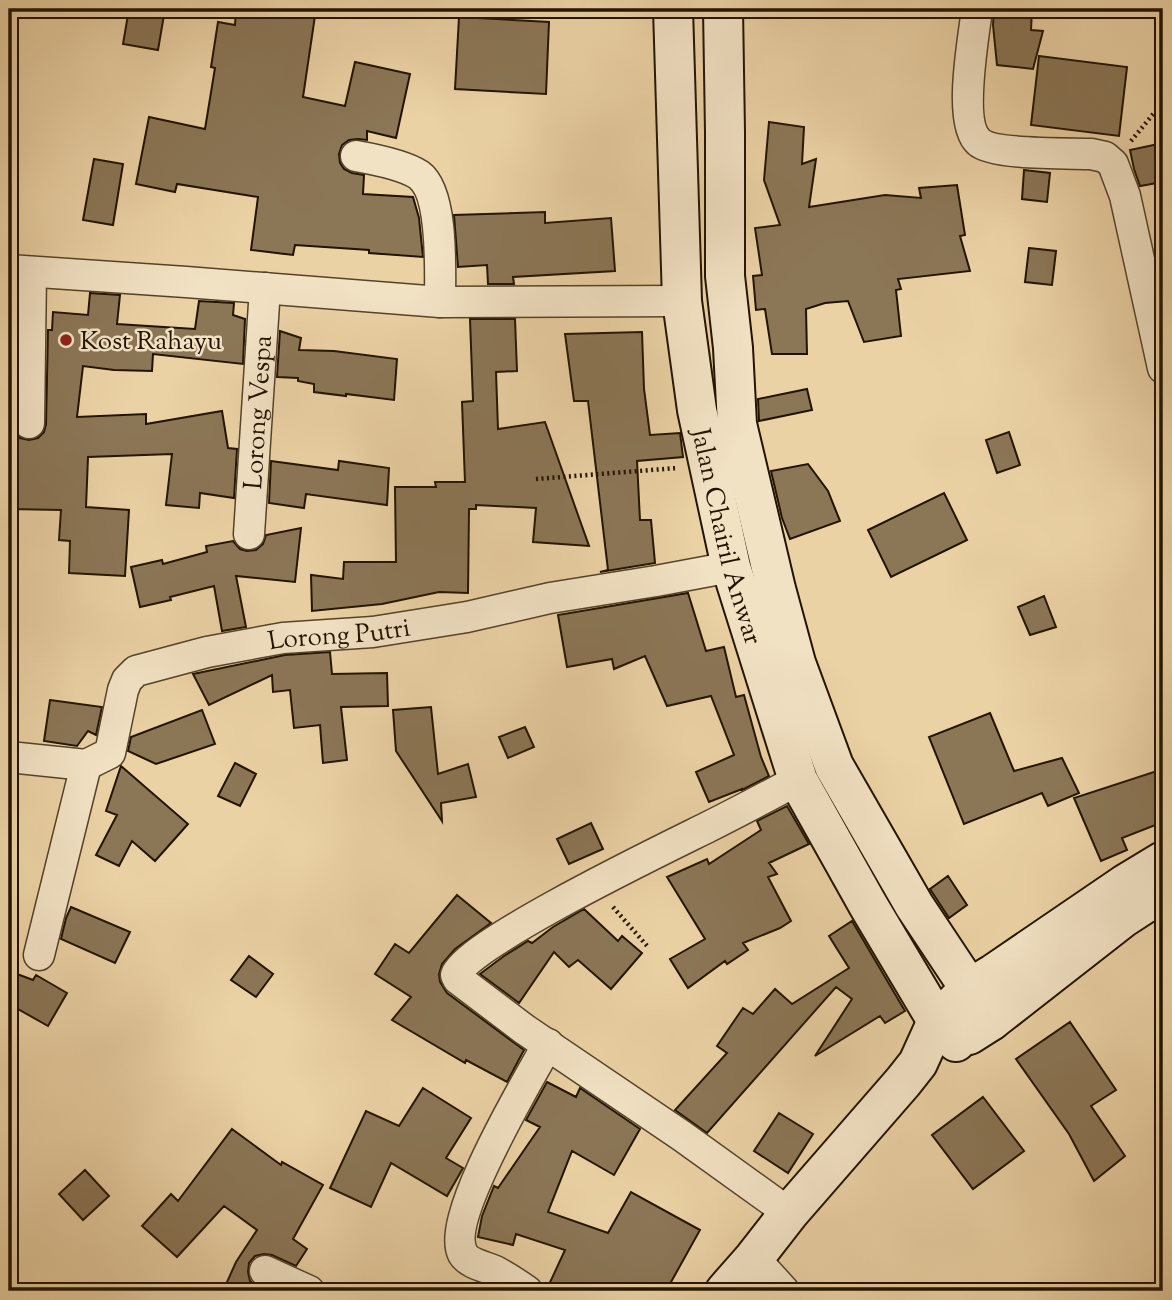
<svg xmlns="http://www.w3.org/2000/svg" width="1172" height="1300" font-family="'Sorts Mill Goudy',serif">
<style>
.building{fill:#8b7656;stroke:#221300;stroke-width:2}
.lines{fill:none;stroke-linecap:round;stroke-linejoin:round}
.minor-casing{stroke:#544329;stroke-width:33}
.secondary-casing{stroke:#221300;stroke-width:42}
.path{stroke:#221300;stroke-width:4.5;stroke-dasharray:2 3.5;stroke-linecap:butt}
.minor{stroke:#f2e2c4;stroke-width:30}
.secondary{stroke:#f2e2c4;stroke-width:38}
.poi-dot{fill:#8f2418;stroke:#f2e2c4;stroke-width:2.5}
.labels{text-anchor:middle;stroke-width:5;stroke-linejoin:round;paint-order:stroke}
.poi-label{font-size:26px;fill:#221300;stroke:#f2e2c4;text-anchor:start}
.street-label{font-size:26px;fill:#221300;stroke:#f2e2c4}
</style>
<rect width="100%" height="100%" fill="#ebd2a5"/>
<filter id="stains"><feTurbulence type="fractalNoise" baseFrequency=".00286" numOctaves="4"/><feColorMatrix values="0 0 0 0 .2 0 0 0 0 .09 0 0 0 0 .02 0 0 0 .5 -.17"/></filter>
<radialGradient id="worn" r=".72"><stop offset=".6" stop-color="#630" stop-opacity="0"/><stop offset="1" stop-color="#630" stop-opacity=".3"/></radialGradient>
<path class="building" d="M129,9H165L158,50L123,44Z
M236,9H316L303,97L345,106L355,62L410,74L396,138L367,131V140L358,139L349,140L342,145L339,154L340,163L344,169L352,173L364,175L363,194L413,197L419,218L423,257L369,253V250L295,245L293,255L251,250L258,197L177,184L175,192L136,184L149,117L205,129L215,68L211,67L218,22L235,25Z
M994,9H1032L1031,30L1043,31L1033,69L997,65L993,25Z
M459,17L549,22L546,94L455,89Z
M1039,56L1127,67L1119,136L1031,125Z
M769,122L804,127L802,164L816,159L809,207L885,195L921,198L919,188L957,185L965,235L960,236L970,271L898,279L901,289L896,290L901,336L864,342L848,301L825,303L806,309L807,354H772L765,309L756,310L753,276L762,275L755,228L780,225L764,180Z
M1163,143V182L1140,186L1134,169L1130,150Z
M94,159L123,164L113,225L83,220Z
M1024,170L1050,173L1047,202L1022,199Z
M545,212V223L611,218L615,271L513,277L514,284H488L487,265L458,267L454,215Z
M1029,248L1056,251L1052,285L1025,282Z
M90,293L120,295L117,324L195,329L199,301L234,303L233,315L245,319L243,364L153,354L152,371L114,370L83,366L77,417L146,414V424L222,411L228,448L237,449L234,498L200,493L199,508L166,505L172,454L88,457L86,507L129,510L125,576L69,573L70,541L59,540L61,510L9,509V327H13L12,423L13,431L20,438L29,440L38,438L44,432L46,424L48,330H52L53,312L88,315Z
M470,319H515L517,371L496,372L498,429L545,422L589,546L533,542L536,508L476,505V509H469L468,593L439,592L382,604L312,611L311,575L343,579L344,562H396L395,487H436L435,482H465L462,402L473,401Z
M280,331L301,338L299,350L334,351L397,359L394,400L346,394V396L314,392V384L298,381V378L277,377Z
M642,332L644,389L650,435L680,433L683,457L637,461L640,520H651L655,563L600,572L608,570L588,401H574L565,334Z
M807,389L812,410L759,421L758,399Z
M1009,432L1020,465L997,473L986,440Z
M271,461L338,470L339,461L389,468L387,505L306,494L304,508L269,503Z
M808,464L828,491L840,521L790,539L782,518L771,471Z
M944,493L967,540L891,577L868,530Z
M301,528L295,582L236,576L246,627L222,631L214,586L170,597L171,600L140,607L131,567L162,560L163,564L207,552L206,546L233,541L240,549L247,551L256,550L263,544L266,535Z
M688,593L706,651L724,647L736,697L744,695L761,757L769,776L742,790V789L709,802L696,772L734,755L711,696L667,706L645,656L614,669L612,659L567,667L558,615Z
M1044,596L1056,627L1030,635L1018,607Z
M330,652L332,674L387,673L388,706L341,707L347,760L323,763L320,725L294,728L290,690L273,692L272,675L209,705L193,674L285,655Z
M50,700L102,707L96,735L88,731L77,746L44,741Z
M431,707L438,774L468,764L476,797L441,803L442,821L396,751L393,710Z
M202,710L215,744L156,764L128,751L131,737Z
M990,713L1014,771L1062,758L1079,793L1048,806L1042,793L964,824L929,737Z
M525,727L534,747L508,758L499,737Z
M235,763L256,774L240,806L218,796Z
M121,766L188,824L155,861L132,841L119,866L96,855L117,815L106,811Z
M1157,771L1163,788V822L1122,838L1127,850L1101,861L1074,798Z
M787,806L809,844L769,863L777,874L768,877L791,921L780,928L743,943L748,950L727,964L725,961L688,988L670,959L705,939L667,877L707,859L709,864L761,830L757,821Z
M591,823L603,849L569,864L557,839Z
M948,876L967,905L949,918L930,889Z
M457,895L491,923L455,949L442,964L439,974L440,982L447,993L524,1050L507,1082L466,1060L465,1063L392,1020L411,997L375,974L395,944L409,953Z
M71,907L130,932L115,963L61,939L66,918Z
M584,909L618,941L622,936L642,953L611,989L578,960L569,967L554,952L519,1003L480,974L504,956L528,941L532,943L553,927Z
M852,921L905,1011L885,1023L880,1016L815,1056L852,999L836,987L707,1133L675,1110L727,1053L717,1046L743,1008L753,1014L775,989L792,1004L849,968L829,936Z
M249,956L273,974L256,997L231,980Z
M9,971L33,980L36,975L67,993L48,1026L9,1004Z
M1070,1022L1116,1090L1091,1106L1125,1156L1094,1181L1069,1134L1016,1059Z
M547,1082L576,1097L580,1088L640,1129L614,1175L572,1151L548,1212L608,1233L631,1192L700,1230L666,1291H546L565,1250L516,1234L513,1245L478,1237L482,1216L494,1186L498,1188L540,1127L526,1120Z
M423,1088L471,1118L446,1158L463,1168L447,1196L391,1163L371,1207L330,1188L366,1111L399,1126Z
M983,1097L1024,1151L973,1189L932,1135Z
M779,1113L813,1134L788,1173L754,1151Z
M232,1129L281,1165L282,1162L323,1185L293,1239L307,1249L296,1266L272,1255L264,1254L255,1256L249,1263L248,1272L250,1281L258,1287L267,1291H223L236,1262L257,1230L224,1206L177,1257L142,1226L171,1194L178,1201Z
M85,1170L109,1196L83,1220L59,1194Z"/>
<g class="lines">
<g class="minor-casing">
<g id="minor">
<path d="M977,9C974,36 957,123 979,142C993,155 1070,153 1091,154L1105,157L1113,164L1125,196L1163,368"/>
<path d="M356,156C373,159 404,165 419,175C444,193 440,273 440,302"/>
<path d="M9,270L186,282L440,302L682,301"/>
<path d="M29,423L31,272"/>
<path id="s1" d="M249,534L265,288"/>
<path id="s2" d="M9,757L86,765L110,753L123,690L127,680L136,671L207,652L283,638L373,632L467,617L550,598L656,581L731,567"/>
<path d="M39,955L86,765"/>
<path d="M789,1213L682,1136L524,1029L458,979L456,975C466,944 668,847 708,827C738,812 768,796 798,780"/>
<path d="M754,1258L784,1291"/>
<path d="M265,1271L309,1291"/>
<path d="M527,1291C517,1284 506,1277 495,1271C486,1267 468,1263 463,1254C444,1219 529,1079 548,1044"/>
</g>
</g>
<g class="secondary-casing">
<g id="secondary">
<path id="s3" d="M673,9L682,301L697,410L731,567L798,780L868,905L937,1021L956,1042"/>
<path d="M723,9L725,132V276L733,348L737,424L776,589L796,663L834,766L914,905L991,1021"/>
<path d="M969,1035L991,1021L1123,918L1163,892"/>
<path d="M725,1291L754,1258L789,1213L903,1082L918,1063L937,1021L970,988L993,974L1125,884L1163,861"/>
</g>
</g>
<path class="path" d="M1131,141L1159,107L1163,92
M536,479L677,468
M613,907L648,947"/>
<use href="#minor" class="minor"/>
<use href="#secondary" class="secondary"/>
</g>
<circle class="poi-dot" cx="66" cy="340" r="7"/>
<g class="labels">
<g class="poi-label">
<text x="80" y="349">Kost Rahayu</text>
</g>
<g class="street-label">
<text dy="9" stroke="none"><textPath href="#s1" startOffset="122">Lorong Vespa</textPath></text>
<text dy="9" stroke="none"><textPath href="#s3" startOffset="532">Jalan Chairil Anwar</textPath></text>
<text dy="9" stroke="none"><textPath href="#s2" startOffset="399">Lorong Putri</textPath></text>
</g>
</g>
<rect width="1172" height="1300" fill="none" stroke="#ebd2a5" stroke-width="35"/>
<rect x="10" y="10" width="1151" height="1279" fill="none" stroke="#221300" stroke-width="3.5"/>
<rect x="18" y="18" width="1137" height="1265" fill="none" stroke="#221300" stroke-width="2"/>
<rect width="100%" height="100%" filter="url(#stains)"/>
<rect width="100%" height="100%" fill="url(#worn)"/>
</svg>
